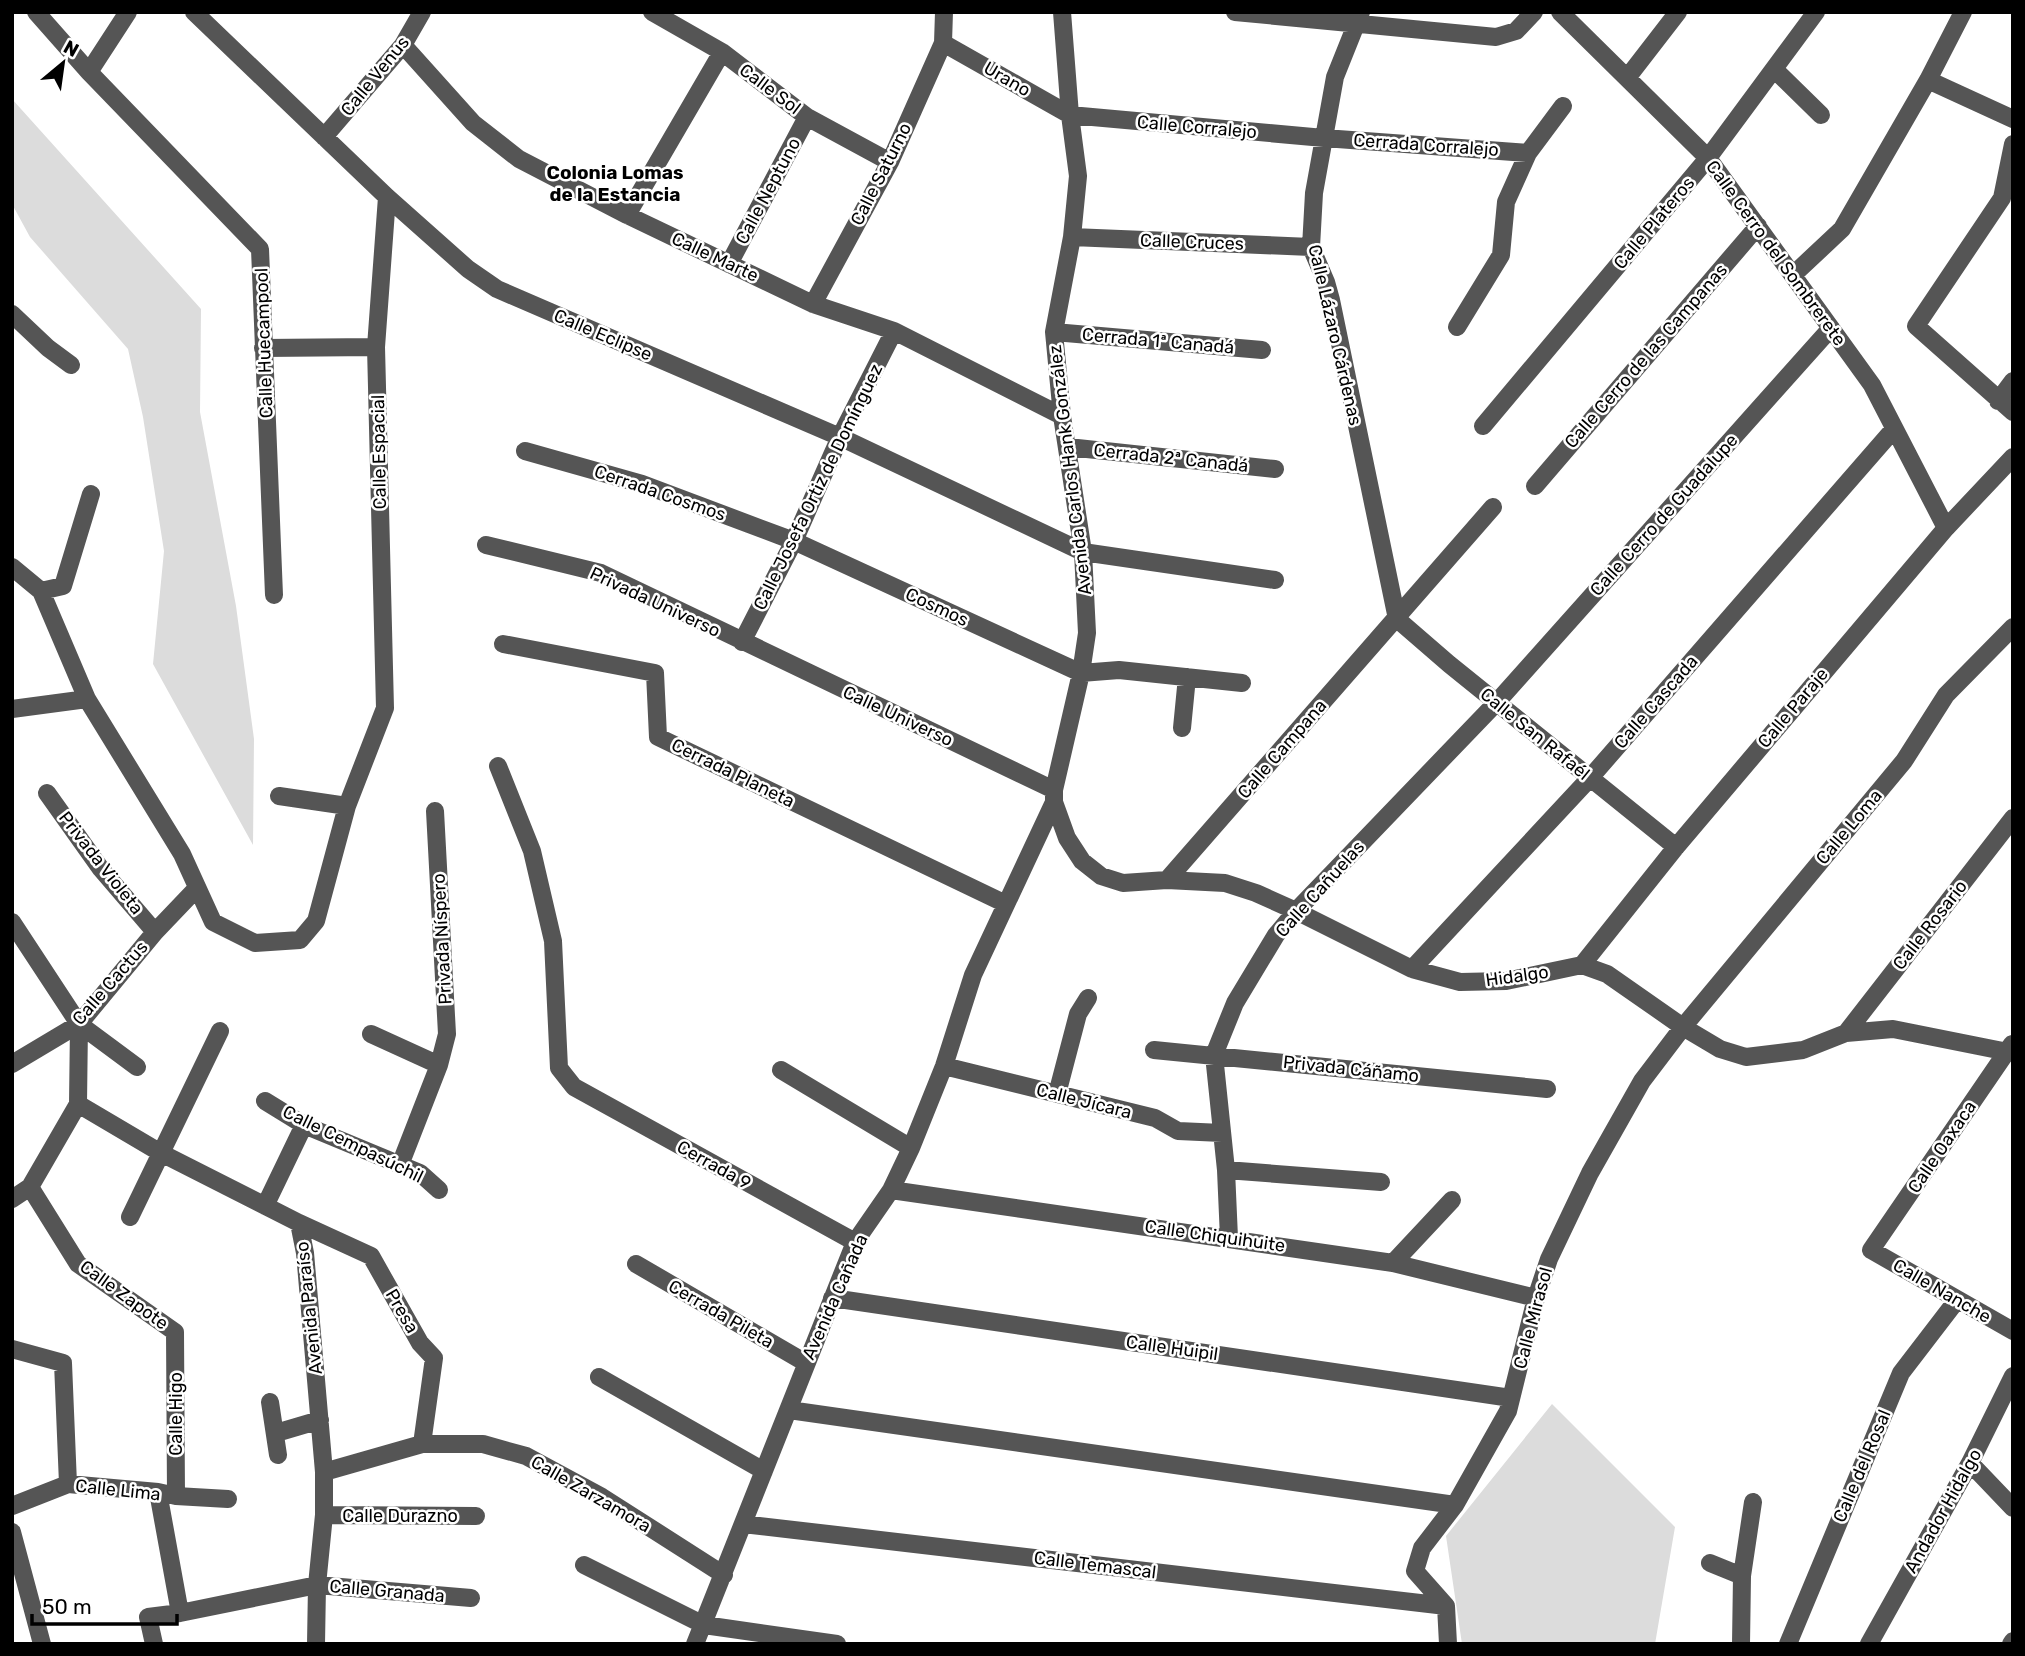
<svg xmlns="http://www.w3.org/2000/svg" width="2025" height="1656" font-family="Rubik,sans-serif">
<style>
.green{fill:#dcdcdc}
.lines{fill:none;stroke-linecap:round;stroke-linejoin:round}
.minor{stroke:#555;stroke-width:18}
.labels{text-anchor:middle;stroke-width:5;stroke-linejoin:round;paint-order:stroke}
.street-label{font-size:18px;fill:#000;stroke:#fff}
.neighbourhood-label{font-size:19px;font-weight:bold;fill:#000;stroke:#fff}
</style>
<rect width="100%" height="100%" fill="#fff"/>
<path class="green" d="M12,99L201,309L200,412L236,606L254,739L253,845L153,664L164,551L143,417L128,349L30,237L12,204Z
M1552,1404L1675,1527L1655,1644H1462L1446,1536Z"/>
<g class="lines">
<path class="minor" d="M36,12L89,72L260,249L274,595
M194,12L387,197L468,269L497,289L840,437L1083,552L1275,580
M652,12L722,52L807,117L890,162
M1062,12L1070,115L1078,176L1072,237L1054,332L1062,416L1083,552L1087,633L1081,673L1054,790V802L1067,838L1082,861L1101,876L1123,883L1167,880L1225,883L1256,893L1296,911L1412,969L1460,982L1506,981L1582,965L1607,974L1683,1027L1720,1049L1746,1057L1803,1050L1846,1033L1893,1029L2013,1053
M1235,12L1496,37L1516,31L1534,12
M1361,12L1335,77L1314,193L1311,247L1326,282L1331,300L1397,619
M1560,12L1708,158L1872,385L1946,528
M943,43L1070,115L1324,138L1528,153
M403,45L473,123L519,159L627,215L813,304L894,331L1062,416
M1774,69L1821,115
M89,72L128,12
M1627,78L1678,12
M1928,80L2013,119
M324,137L403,45L422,12
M2013,144L2002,198L1916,326L2013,412
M627,215L722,52
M1072,237L1311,247
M729,264L807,117
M1793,275L1842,229L1928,80L1963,12
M813,304L890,162L943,43L944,12
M12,314L48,348L71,365
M1457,327L1501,255L1506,202L1528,153L1563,106
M1054,332L1262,350
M263,348L376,347
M1998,401L2013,381
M1483,426L1708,158L1816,12
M1068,447L1275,469
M525,451L642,484L794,541L1081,673L1119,670L1242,683
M1535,486L1758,226
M486,545L601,573L1054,790
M12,567L41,591L87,699L182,854L213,922L255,943L300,940L316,921L347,806L385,708L376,347L387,197
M41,591L63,586L91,494
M1397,619L1449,664L1676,847
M742,642L794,541L840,437L894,331
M503,644L655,673L658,737L1006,904
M12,709L87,699
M1182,728L1187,677
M498,766L532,851L553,941L559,1068L574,1087L855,1242
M47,793L101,869L155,932
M279,796L347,806
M1167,880L1493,507
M12,922L79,1024L137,1067
M1582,965L1676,847L1946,528L2013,457
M1412,969L1589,779L1894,429
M1846,1033L2013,818
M371,1034L439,1065
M2012,1044L1871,1250L2013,1331
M1154,1050L1547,1089
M12,1064L79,1024L155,932L197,888
M944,1066L1155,1118L1178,1131L1222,1133
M781,1070L911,1148
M1057,1094L1078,1014L1088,998
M265,1101L304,1125L420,1173L439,1190
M78,1104L161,1153L299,1223L371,1256L420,1343L434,1358L422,1444
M400,1165L439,1065L447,1034L435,811
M1226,1170L1381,1182
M30,1187L78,1264L175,1332L176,1496
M891,1190L1393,1263L1536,1298
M12,1199L30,1187L78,1104L79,1024
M265,1206L304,1125
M130,1217L220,1031
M299,1223L305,1253L324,1472V1515L317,1585L316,1644
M1229,1238L1226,1170L1214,1055L1235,1003L1276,935L1296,911L1497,702L1831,328
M1393,1263L1452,1200
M636,1264L806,1363
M832,1298L1511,1398
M12,1349L63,1363L68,1484
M599,1377L764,1471
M270,1402L278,1455
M789,1410L1455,1505
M276,1433L320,1420
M1970,1463L2013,1508
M324,1472L422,1444H483L526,1456L602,1497L724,1575
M12,1506L68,1484L158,1492L176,1496L228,1499
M324,1515L476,1516
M743,1524L1446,1606
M12,1532L42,1644
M1710,1563L1742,1576
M584,1565L704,1625L837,1644
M1446,1606L1415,1571L1422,1548L1455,1505L1508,1411L1536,1298L1549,1259L1590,1173L1642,1081L1683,1027L1904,761L1946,695L2013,627
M1446,1606L1448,1644
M180,1613L317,1585L471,1598
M154,1644L148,1617L180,1613L158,1492
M695,1644L855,1242L891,1190L911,1148L944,1066L973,975L1054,802
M1741,1644L1742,1576L1753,1502
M1788,1644L1901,1373L1957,1300
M1869,1644L1970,1463L2013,1376
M2011,1644L2013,1641"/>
</g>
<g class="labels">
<g class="street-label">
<text transform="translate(375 76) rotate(-51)" y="6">Calle Venus</text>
<text transform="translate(1007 79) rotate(30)" y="6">Urano</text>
<text transform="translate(770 89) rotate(37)" y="6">Calle Sol</text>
<text transform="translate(1197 127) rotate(5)" y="6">Calle Corralejo</text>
<text transform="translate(1426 145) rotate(4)" y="6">Cerrada Corralejo</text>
<text transform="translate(881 174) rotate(-63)" y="6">Calle Saturno</text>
<text transform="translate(768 191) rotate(-62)" y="6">Calle Neptuno</text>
<text transform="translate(1654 223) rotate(-50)" y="6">Calle Plateros</text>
<text transform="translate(1192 242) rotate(2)" y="6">Calle Cruces</text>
<text transform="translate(1776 253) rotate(54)" y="6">Calle Cerro del Sombrerete</text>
<text transform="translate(715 257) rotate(25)" y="6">Calle Marte</text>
<text transform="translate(603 335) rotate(23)" y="6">Calle Eclipse</text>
<text transform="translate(1335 335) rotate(77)" y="6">Calle Lázaro Cárdenas</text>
<text transform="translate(1158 341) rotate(5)" y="6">Cerrada 1ª Canadá</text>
<text transform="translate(264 343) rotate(-92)" y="6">Calle Huecampool</text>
<text transform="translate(1646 356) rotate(-49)" y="6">Calle Cerro de las Campanas</text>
<text transform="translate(379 452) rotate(-91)" y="6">Calle Espacial</text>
<text transform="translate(1171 458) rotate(6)" y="6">Cerrada 2ª Canadá</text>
<text transform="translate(1070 470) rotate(-97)" y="6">Avenida Carlos Hank González</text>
<text transform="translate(818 487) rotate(-64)" y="6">Calle Josefa Ortiz de Domínguez</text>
<text transform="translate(660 493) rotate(19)" y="6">Cerrada Cosmos</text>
<text transform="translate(1664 515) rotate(-48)" y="6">Calle Cerro de Guadalupe</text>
<text transform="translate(655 602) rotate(25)" y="6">Privada Universo</text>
<text transform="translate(937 607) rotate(25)" y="6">Cosmos</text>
<text transform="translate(1656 702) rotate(-49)" y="6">Calle Cascada</text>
<text transform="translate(1793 708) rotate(-50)" y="6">Calle Paraje</text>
<text transform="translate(898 716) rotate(25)" y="6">Calle Universo</text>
<text transform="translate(1535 734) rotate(39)" y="6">Calle San Rafaél</text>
<text transform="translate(1282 749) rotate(-49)" y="6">Calle Campana</text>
<text transform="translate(733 773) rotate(26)" y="6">Cerrada Planeta</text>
<text transform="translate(1849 827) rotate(-50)" y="6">Calle Loma</text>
<text transform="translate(101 863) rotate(52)" y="6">Privada Violeta</text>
<text transform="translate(1320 889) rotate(-48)" y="6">Calle Cañuelas</text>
<text transform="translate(1930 925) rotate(-52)" y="6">Calle Rosario</text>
<text transform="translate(442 939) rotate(-93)" y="6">Privada Níspero</text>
<text transform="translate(1517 976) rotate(-8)" y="6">Hidalgo</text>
<text transform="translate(110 983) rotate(-49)" y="6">Calle Cactus</text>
<text transform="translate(1351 1069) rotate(6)" y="6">Privada Cáñamo</text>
<text transform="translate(1084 1101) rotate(14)" y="6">Calle Jícara</text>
<text transform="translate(353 1144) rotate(26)" y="6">Calle Cempasúchil</text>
<text transform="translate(1942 1147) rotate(-56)" y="6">Calle Oaxaca</text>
<text transform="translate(714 1165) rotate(29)" y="6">Cerrada 9</text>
<text transform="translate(1215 1236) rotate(8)" y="6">Calle Chiquihuite</text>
<text transform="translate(1942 1291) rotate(30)" y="6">Calle Nanche</text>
<text transform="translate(124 1295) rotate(36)" y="6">Calle Zapote</text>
<text transform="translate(835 1297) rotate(-66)" y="6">Avenida Cañada</text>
<text transform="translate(309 1308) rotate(-96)" y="6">Avenida Paraíso</text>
<text transform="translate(402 1311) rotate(60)" y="6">Presa</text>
<text transform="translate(721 1314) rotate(30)" y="6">Cerrada Pileta</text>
<text transform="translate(1533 1318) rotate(-75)" y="6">Calle Mirasol</text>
<text transform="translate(1172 1348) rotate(8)" y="6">Calle Huipil</text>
<text transform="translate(176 1414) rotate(-90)" y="6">Calle Higo</text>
<text transform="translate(1862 1466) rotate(-67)" y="6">Calle del Rosal</text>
<text transform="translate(118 1490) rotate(6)" y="6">Calle Lima</text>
<text transform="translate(591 1494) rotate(30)" y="6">Calle Zarzamora</text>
<text transform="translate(1943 1511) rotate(-61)" y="6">Andador Hidalgo</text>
<text x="400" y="1522">Calle Durazno</text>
<text transform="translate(1095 1565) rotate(7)" y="6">Calle Temascal</text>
<text transform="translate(387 1591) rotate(5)" y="6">Calle Granada</text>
</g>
<g class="neighbourhood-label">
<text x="615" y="179">Colonia Lomas<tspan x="615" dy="22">de la Estancia</tspan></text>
</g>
</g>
<rect width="2025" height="1656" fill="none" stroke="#000000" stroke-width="28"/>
<g transform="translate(63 63) rotate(29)" stroke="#ffffff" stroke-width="5" paint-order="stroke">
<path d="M0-5L12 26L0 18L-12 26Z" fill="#000000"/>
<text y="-10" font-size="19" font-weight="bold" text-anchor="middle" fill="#000000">N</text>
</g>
<path d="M32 1614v10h145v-10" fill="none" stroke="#000000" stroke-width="3.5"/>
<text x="42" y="1614" font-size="21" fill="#000000" stroke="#ffffff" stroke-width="5" paint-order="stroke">50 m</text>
</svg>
